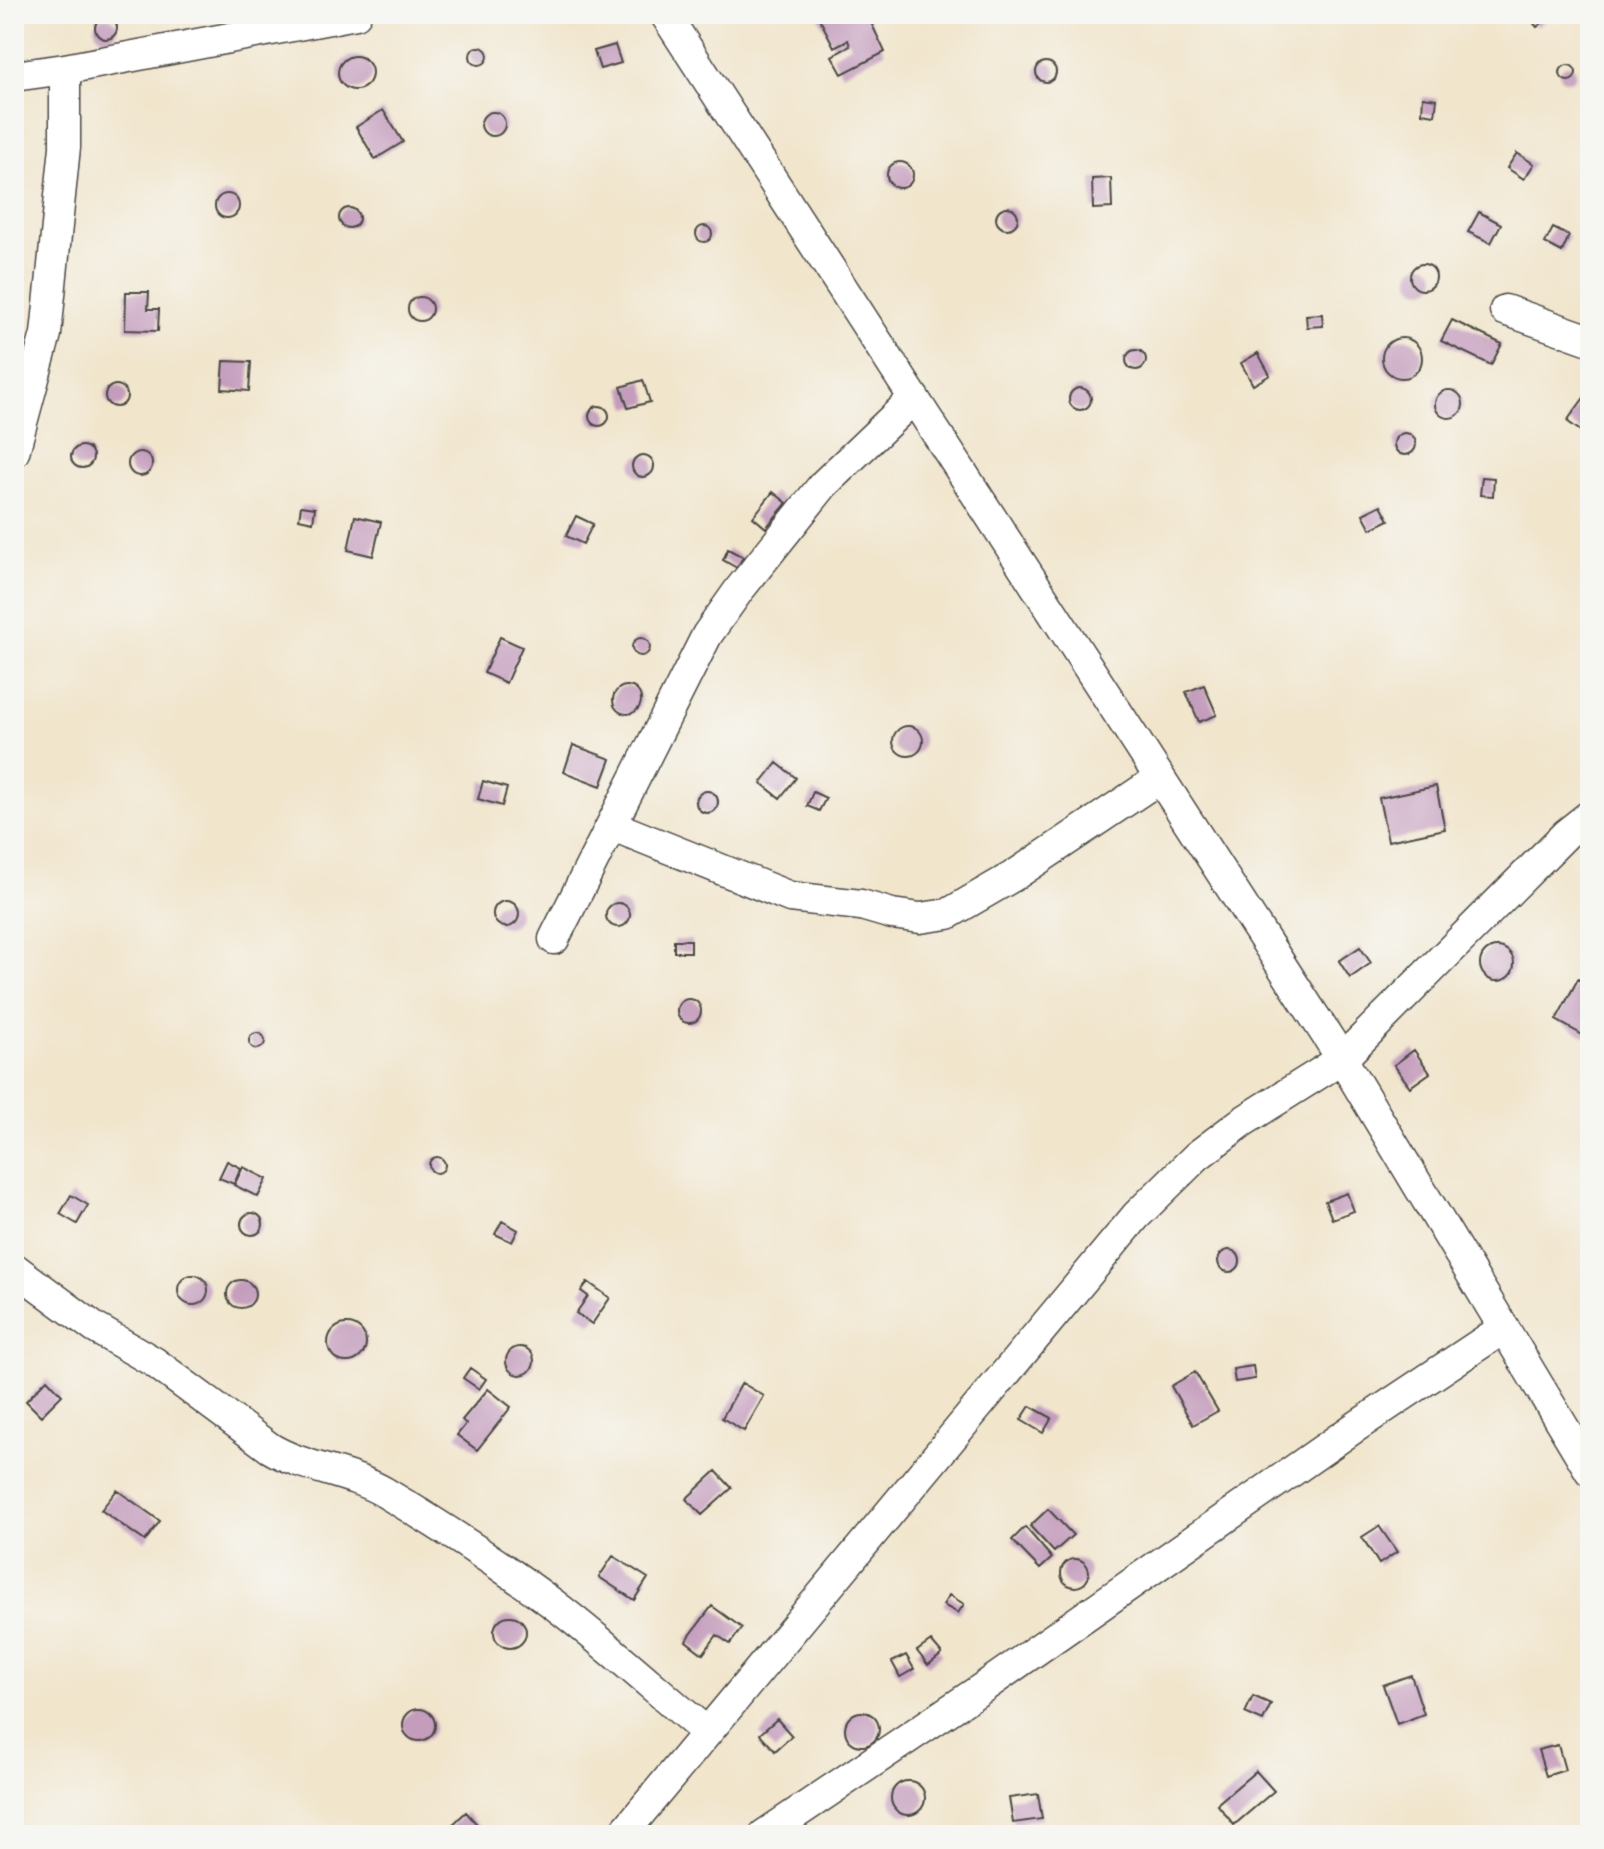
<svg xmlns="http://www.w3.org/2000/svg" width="1604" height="1849" font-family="'Comic Neue',sans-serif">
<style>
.building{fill:#c49dbd}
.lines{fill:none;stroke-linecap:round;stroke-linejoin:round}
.street-casing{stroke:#494743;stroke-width:33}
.street{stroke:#fff;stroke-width:30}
</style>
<rect width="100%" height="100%" fill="#f6f6f2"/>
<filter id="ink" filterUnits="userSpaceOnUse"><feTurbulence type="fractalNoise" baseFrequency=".0125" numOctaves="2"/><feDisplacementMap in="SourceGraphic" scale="16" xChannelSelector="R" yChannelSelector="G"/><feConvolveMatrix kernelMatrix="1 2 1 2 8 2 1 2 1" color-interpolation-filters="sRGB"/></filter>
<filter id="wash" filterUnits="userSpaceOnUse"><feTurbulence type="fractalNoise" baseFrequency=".006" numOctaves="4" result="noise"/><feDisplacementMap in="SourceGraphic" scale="32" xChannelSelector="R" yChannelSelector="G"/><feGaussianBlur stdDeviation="1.8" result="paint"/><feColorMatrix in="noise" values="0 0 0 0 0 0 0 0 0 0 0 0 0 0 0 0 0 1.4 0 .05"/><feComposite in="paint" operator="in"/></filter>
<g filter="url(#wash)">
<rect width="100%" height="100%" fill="#f1e5cc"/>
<g id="blocks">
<path class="building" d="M817,14H867L885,52L842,74L832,56L850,46L848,40L834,47Z
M1526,14H1553L1537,27Z
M95 28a11 11 0 1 1 22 0a11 11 0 1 1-22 0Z
M615,45L621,63L600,69L594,51Z
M470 56a9 9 0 1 1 18 0a9 9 0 1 1-18 0Z
M338 73a17 17 0 1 1 34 0a17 17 0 1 1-34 0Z
M1036 72a10 10 0 1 1 20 0a10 10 0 1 1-20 0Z
M1560 73a8 8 0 1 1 16 0a8 8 0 1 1-16 0Z
M1423,97L1437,99L1435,115L1422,113Z
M383,110L403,142L375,159L356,127Z
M481 124a12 12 0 1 1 24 0a12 12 0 1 1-24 0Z
M1517,153L1534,164L1524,179L1507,168Z
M887 175a13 13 0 1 1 26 0a13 13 0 1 1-26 0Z
M1111,178L1112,208L1093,209L1092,179Z
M215 206a12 12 0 1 1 24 0a12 12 0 1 1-24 0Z
M996 218a11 11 0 1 1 22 0a11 11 0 1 1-22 0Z
M339 218a10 10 0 1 1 20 0a10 10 0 1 1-20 0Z
M1479,212L1501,224L1491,243L1468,232Z
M696 234a8 8 0 1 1 16 0a8 8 0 1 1-16 0Z
M1553,228L1569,236L1562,252L1545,243Z
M1410 277a13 13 0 1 1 26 0a13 13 0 1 1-26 0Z
M126,292H149L148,309H159L158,331L125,330Z
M408 309a12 12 0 1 1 24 0a12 12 0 1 1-24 0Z
M1322,314L1323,326L1307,327L1306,315Z
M1452,320L1502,344L1491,365L1441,341Z
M1382 358a20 20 0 1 1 40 0a20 20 0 1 1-40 0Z
M1126 360a10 10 0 1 1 20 0a10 10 0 1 1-20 0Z
M1258,353L1270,375L1253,385L1241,363Z
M224,361L251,362L249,391L222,389Z
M643,380L650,402L628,408L621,387Z
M105 396a11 11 0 1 1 22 0a11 11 0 1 1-22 0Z
M1069 399a11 11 0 1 1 22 0a11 11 0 1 1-22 0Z
M1435 404a14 14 0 1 1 28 0a14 14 0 1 1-28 0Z
M1586,395L1590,398V438L1567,421Z
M589 416a10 10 0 1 1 20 0a10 10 0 1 1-20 0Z
M1394 444a11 11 0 1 1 22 0a11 11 0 1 1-22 0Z
M71 457a11 11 0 1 1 22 0a11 11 0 1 1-22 0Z
M128 464a12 12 0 1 1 24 0a12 12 0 1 1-24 0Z
M632 466a11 11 0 1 1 22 0a11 11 0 1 1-22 0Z
M1482,477L1494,478L1493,496L1480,495Z
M773,492L787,503L766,528L753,517Z
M1381,505L1389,520L1371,529L1363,514Z
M301,506L315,508L313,522L299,519Z
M355,516L381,522L373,556L348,550Z
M576,516L593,524L583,544L566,536Z
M728,549L743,557L737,568L723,560Z
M500,637L522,647L506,683L484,673Z
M632 647a9 9 0 1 1 18 0a9 9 0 1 1-18 0Z
M1204,685L1217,715L1199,722L1186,692Z
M613 700a14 14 0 1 1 28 0a14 14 0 1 1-28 0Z
M893 741a15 15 0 1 1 30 0a15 15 0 1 1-30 0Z
M573,745L611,759L601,786L564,772Z
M777,763L796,778L780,798L761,783Z
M483,781L507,788L502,806L478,799Z
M1436,786L1445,829L1388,841L1379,798Z
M696 802a11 11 0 1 1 22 0a11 11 0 1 1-22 0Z
M813,792L826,798L819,811L807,806Z
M493 914a13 13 0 1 1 26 0a13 13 0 1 1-26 0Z
M606 915a12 12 0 1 1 24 0a12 12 0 1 1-24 0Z
M674,940H691V952H674Z
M1480 964a17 17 0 1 1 34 0a17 17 0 1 1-34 0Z
M1360,947L1371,963L1350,978L1339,961Z
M1578,979L1590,986V1039L1556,1020Z
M677 1011a12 12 0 1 1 24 0a12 12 0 1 1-24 0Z
M249 1041a8 8 0 1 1 16 0a8 8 0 1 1-16 0Z
M1414,1050L1430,1073L1410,1087L1394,1065Z
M429 1165a8 8 0 1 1 16 0a8 8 0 1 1-16 0Z
M227,1161L241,1168L234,1184L219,1178Z
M243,1167L267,1179L258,1197L234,1185Z
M1347,1193L1354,1211L1332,1219L1325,1201Z
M71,1195L88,1205L77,1224L60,1214Z
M241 1224a11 11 0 1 1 22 0a11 11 0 1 1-22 0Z
M502,1221L518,1230L512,1242L495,1234Z
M1218 1261a11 11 0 1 1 22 0a11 11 0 1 1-22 0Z
M178 1290a15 15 0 1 1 30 0a15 15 0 1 1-30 0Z
M227 1294a14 14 0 1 1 28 0a14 14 0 1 1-28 0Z
M588,1282L610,1298L592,1324L576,1313L588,1296L581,1291Z
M328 1343a19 19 0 1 1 38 0a19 19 0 1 1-38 0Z
M506 1361a14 14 0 1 1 28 0a14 14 0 1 1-28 0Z
M1253,1366L1255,1379L1235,1382L1233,1369Z
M470,1368L486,1379L479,1389L463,1378Z
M1195,1372L1218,1411L1193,1425L1171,1386Z
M47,1379L62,1395L41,1416L26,1401Z
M742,1383L764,1396L744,1431L722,1418Z
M488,1389L511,1407L477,1450L457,1435L466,1424L462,1420Z
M1030,1406L1052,1418L1043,1433L1021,1420Z
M716,1471L732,1488L702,1515L686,1499Z
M117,1490L160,1521L145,1541L101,1510Z
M1048,1509L1073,1535L1054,1552L1030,1526Z
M1379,1526L1397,1552L1379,1564L1362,1537Z
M1025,1527L1052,1558L1040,1569L1012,1540Z
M613,1556L648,1578L634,1600L599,1577Z
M1061 1573a14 14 0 1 1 28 0a14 14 0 1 1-28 0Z
M949,1595L964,1604L958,1613L943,1605Z
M712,1606L742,1628L730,1644L717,1635L703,1654L686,1641Z
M494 1632a16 16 0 1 1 32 0a16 16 0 1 1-32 0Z
M931,1641L942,1654L928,1665L917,1651Z
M906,1655L914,1669L900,1677L892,1662Z
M1411,1675L1424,1714L1397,1724L1383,1685Z
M1253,1696L1271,1704L1263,1721L1245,1713Z
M403 1725a16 16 0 1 1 32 0a16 16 0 1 1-32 0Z
M845 1729a17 17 0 1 1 34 0a17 17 0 1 1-34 0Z
M777,1719L792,1736L775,1751L760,1734Z
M1558,1745L1565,1770L1546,1776L1538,1750Z
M1256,1771L1274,1791L1234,1825L1217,1804Z
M891 1798a17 17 0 1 1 34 0a17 17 0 1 1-34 0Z
M1038,1794L1042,1819L1013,1823L1009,1798Z
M466,1812L484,1832L481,1835H457L450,1827Z"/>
</g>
</g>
<g filter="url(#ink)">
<use href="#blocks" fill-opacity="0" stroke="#494743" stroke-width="2"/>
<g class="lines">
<g class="street-casing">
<path id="street" d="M665,14L1342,1059L1590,1471
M14,76L65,69L356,14
M1505,310L1590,340
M14,452L46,334L65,147V69
M613,826L790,897L861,905L892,914L920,918L948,914L1015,875L1160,778
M554,939L707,635L739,590L824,484L914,398
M14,1268L95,1328L154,1362L270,1448C305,1469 348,1471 384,1492C441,1526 498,1563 552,1603C605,1643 655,1689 706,1732
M622,1835L1136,1216L1197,1156L1242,1122L1342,1059L1566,834L1590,815
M764,1835L981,1689L1354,1428L1504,1328"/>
</g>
<use href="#street" class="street"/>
</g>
</g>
<rect width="1604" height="1849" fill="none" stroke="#f6f6f2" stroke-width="48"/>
</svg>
